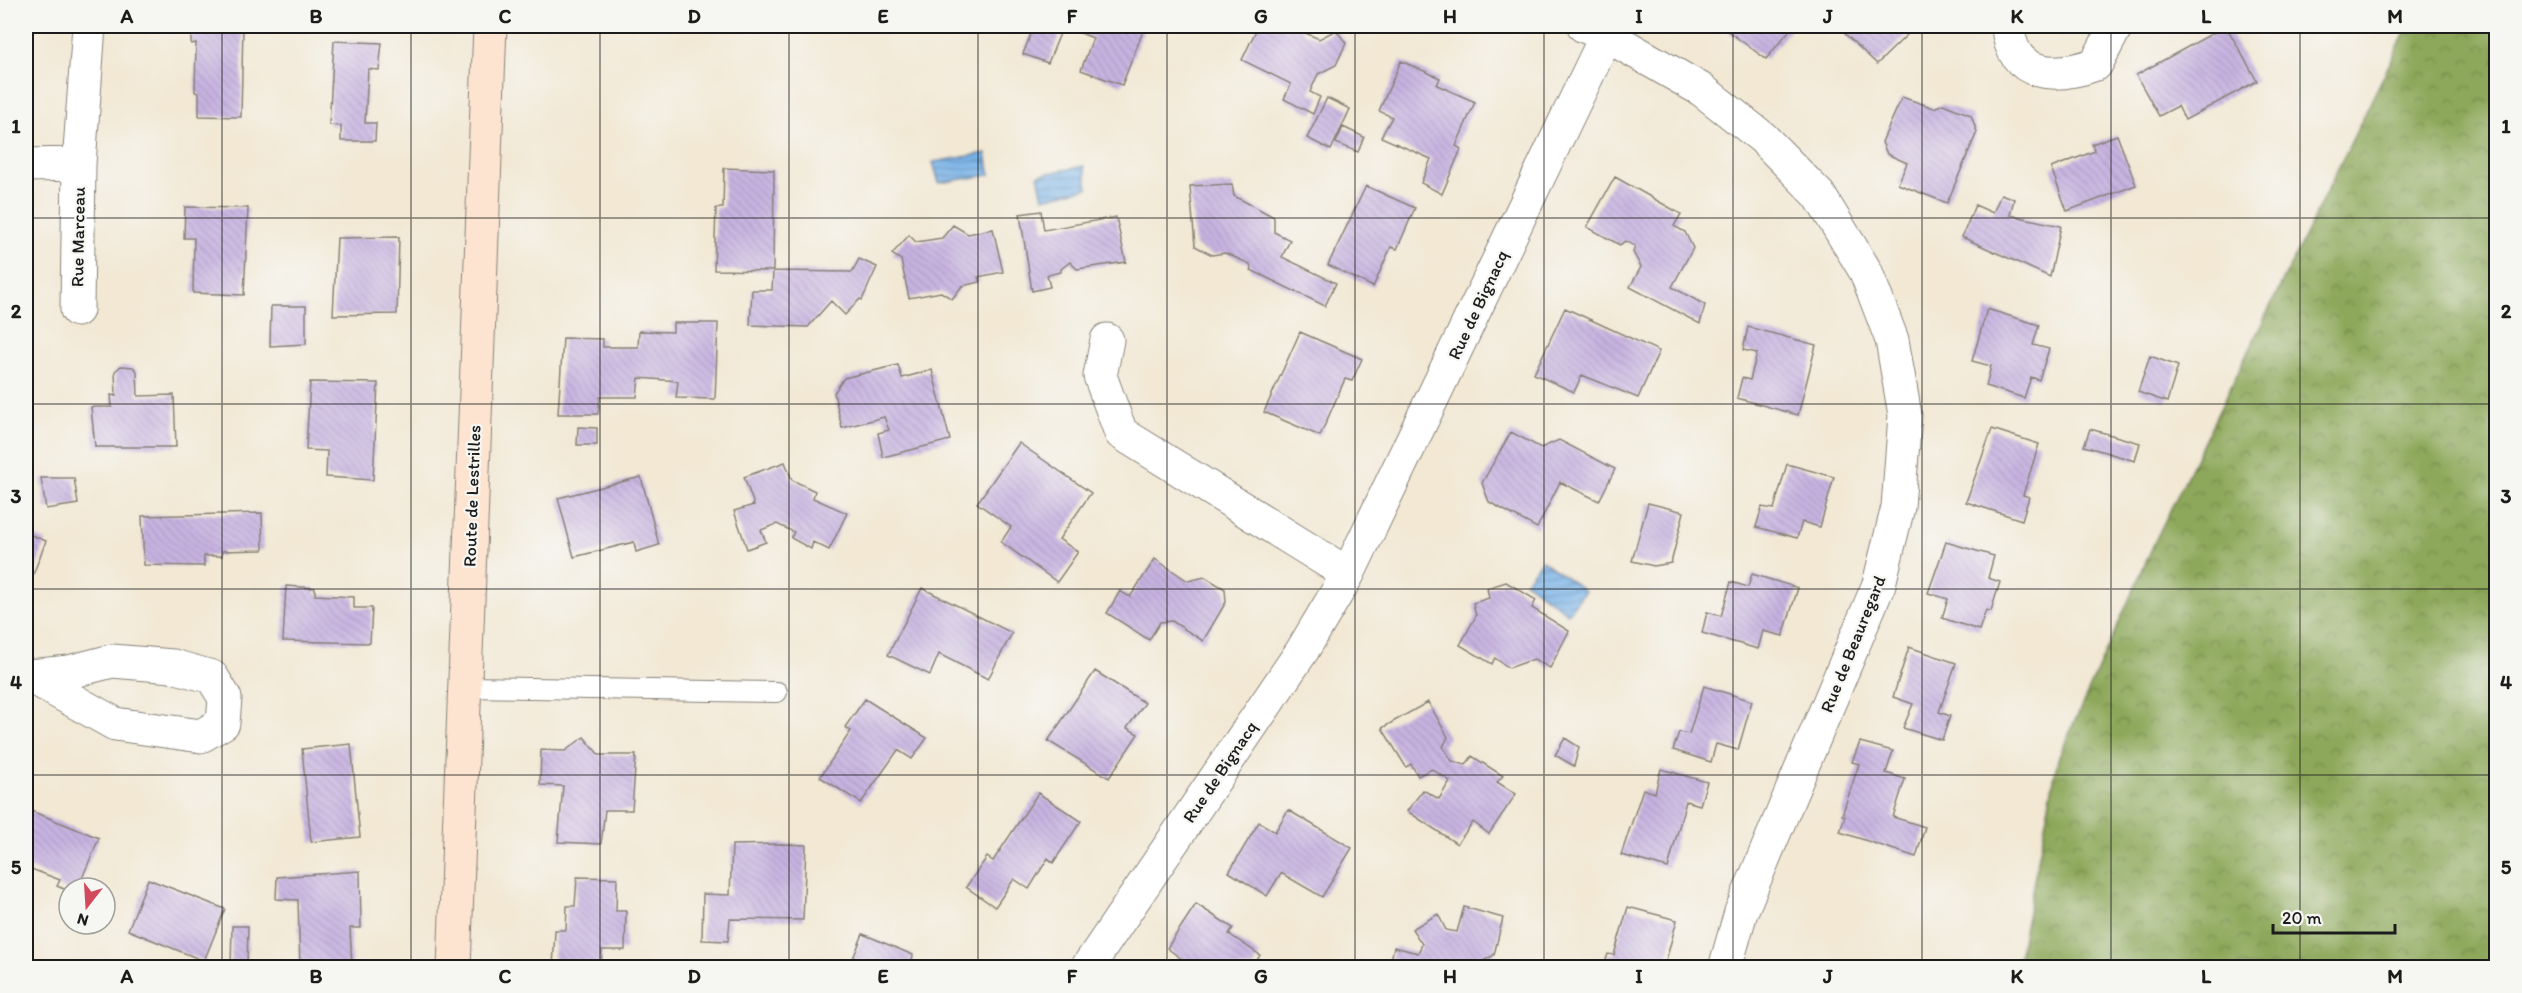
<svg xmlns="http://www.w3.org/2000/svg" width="2522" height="993" font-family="Itim,sans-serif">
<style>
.forest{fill:url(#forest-crowns);stroke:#54623b;stroke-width:1.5}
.water{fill:url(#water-rules);stroke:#496682;stroke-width:1.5}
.building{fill:url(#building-back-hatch)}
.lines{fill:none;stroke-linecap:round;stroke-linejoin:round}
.lane-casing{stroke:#878278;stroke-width:22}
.street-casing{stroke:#878278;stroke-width:35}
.secondary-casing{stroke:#878278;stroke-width:35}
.lane{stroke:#fff;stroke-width:20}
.street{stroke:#fff;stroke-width:33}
.secondary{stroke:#fde4d0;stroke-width:33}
.grid{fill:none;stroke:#1c1c1c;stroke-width:1.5;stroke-opacity:0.55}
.labels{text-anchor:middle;stroke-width:4.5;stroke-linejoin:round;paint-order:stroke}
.street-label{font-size:18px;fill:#1c1c1c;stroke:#f6f6f2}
.neatline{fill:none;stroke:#1c1c1c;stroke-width:2}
.grid-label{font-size:20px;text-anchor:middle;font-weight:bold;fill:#1c1c1c}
</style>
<defs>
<pattern id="forest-crowns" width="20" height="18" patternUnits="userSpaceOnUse" patternTransform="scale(1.5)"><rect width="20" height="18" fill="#8da85a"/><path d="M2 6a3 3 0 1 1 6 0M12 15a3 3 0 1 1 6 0" fill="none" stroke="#72884a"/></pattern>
<pattern id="water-rules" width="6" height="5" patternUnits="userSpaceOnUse" patternTransform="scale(1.5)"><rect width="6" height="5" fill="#76b1e8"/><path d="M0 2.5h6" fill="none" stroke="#608fbb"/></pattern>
<pattern id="building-back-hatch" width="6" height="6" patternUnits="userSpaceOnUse" patternTransform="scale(1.5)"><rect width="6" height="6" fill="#c8b3e1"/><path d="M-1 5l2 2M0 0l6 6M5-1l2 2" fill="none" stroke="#ab99c0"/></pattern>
</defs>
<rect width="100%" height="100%" fill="#f6f6f2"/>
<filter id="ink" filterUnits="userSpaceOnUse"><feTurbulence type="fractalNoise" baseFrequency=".0167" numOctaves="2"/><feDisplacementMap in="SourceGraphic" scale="12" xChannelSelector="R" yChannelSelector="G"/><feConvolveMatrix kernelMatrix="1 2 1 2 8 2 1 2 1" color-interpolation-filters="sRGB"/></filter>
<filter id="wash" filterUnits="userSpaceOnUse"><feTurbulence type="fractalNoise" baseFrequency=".008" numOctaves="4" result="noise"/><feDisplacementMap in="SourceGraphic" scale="24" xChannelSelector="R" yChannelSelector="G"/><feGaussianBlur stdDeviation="1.35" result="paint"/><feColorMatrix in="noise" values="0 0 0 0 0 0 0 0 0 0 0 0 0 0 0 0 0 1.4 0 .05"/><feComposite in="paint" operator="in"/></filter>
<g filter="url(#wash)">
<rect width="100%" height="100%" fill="#f2e8d4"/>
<path class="forest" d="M2408,26H2496V967H2017L2058,759L2156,539Z"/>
<path class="water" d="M986,153L990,175L939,183L933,162Z
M1084,166L1088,188L1043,198L1038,175Z
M1542,560L1585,591L1568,613L1525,582Z"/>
<g id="blocks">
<path class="building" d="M191,26H243L241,117L199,116V93L195,92L196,43L191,44Z
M1034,26H1145L1122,85L1081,70L1093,38L1063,26L1048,63L1023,54Z
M1258,26H1303L1301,31L1319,39L1336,30L1346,43L1336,65L1318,74L1310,92L1320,97L1313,114L1284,99L1291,84L1242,60Z
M1728,26H1793L1766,59L1725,29Z
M1854,26H1910L1914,28L1877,64L1845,34Z
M2226,26L2257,81L2185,120L2178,106L2159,116L2136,75Z
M334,41L382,43L379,70L368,69L365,123H376L375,141H341V126L329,125Z
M1401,61L1440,78L1437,85L1475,102L1456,146L1461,149L1442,194L1421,183L1431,159L1381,137L1392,117L1379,111Z
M1902,97L1934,108L1943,104L1971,115L1977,132L1947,203L1898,184L1907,163L1887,154L1882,142Z
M1327,98L1350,109L1331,150L1307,138Z
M1343,127L1364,137L1358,152L1336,143Z
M2117,135L2136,185L2067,211L2051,168L2095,151L2092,144Z
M724,168L774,170L773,271L714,270L716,208H723Z
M1615,177L1681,214L1674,226L1685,232L1693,248L1672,287L1705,305L1700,324L1630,287L1641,267L1633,252L1635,246L1625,241L1620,245L1587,227Z
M1232,184L1234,196L1274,217V232L1290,240L1282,257L1336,283L1325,306L1251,270L1250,264L1225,253L1212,255L1195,246L1190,186Z
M1366,186L1415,208L1397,249L1391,247L1373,287L1328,265Z
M2001,194L2014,199L2010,215L2061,226L2050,277L1962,237L1975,205L1993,213Z
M185,207L248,208L244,295L193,293L194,238H184Z
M1041,211L1044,230L1116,217L1126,262L1077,269L1070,262L1061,269V272L1047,275L1050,287L1032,291L1020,214Z
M953,225L968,234L993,229L1003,272L978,277L980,282L962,286L952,299L941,292L909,298L901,260L892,254L909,235L916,242L942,238Z
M399,237L397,314L333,315L337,238Z
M859,259L877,267L862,300L860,299L845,315L831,301L808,327L750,325L752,290H772L773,271L852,272Z
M271,306H306V344L270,346Z
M1565,308L1659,351L1638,398L1582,375L1574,392L1534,374Z
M1987,309L2039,325L2033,345L2049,349L2039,380L2031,377L2024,398L1986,386L1991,366L1972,361Z
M673,323H718L715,399L676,398L678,381L639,378L637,397H600L598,414H558L563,338L603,339V347H638L639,331L673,332Z
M1748,327L1816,345L1798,415L1737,398L1742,378L1750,380L1757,353L1743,350Z
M1300,332L1362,359L1352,381L1345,379L1320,436L1264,412Z
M2150,356L2178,366L2167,402L2138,392Z
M898,365L902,378L932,370L950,440L883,457L878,433L889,430L884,417L842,428L834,393L844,378Z
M121,366L133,367L137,371L138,396L174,395L176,447H95L91,407H112L111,395L116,396L115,371Z
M310,382L378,383L373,480L326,477L327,451L306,450Z
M578,427L597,428V445H577Z
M1992,429L2039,444L2023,495L2029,497L2022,520L1966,502Z
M2090,429L2140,443L2135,461L2084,446Z
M1511,432L1541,448L1559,440L1615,469L1599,501L1560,482L1537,528L1489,502L1482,483Z
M1019,443L1091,493L1059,539L1078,552L1057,582L1001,542L1011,527L977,503Z
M785,462L792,480L815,491L813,498L847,513L829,550L813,542L811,549L791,538L794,532L777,524L761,530L766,542L747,549L734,511L754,505L744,477Z
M1787,464L1834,477L1820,527L1802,522L1797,538L1756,527L1762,507L1774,509Z
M641,477L659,545L636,552L634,542L574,557L558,498Z
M41,478H74L78,504L46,509Z
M1648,503L1684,512L1671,563L1654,566L1632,561Z
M262,513L263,550L222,551V556H204V566L144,565L142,516Z
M26,533L46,541L26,593Z
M1946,542L1994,556L1988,578L2000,582L1991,611L1986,610L1979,630L1942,618L1948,599L1928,593Z
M1155,559L1188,581L1205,577L1225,589L1226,602L1203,641L1172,621L1160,622L1149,640L1107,613L1120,591L1130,597Z
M1752,574L1798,588L1783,636L1763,631L1758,649L1702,633L1707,612L1721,616L1731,582L1748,587Z
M1506,582L1536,600L1532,608L1569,631L1550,668L1534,659L1509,668L1495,658L1492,664L1460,645L1476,616L1473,603L1489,598L1487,588Z
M286,586L315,588V595L354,597V608H372L370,643L283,641Z
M922,588L1012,633L988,679L939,654L930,675L888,655Z
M1909,647L1956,663L1939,712L1950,716L1942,740L1903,728L1913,704L1893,697Z
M1095,671L1145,703L1127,728L1138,734L1109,778L1048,741Z
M1704,686L1752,701L1738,750L1716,744L1711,762L1673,750L1679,732L1689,734Z
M865,699L927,738L912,759L898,750L861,803L820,777L851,731L845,727Z
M1428,702L1448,737L1443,747L1452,761L1466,765L1472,756L1503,776L1497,782L1516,794L1489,834L1473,822L1457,844L1407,811L1423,790L1439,799L1450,781L1432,769L1418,776L1411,764L1406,767L1382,728Z
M584,737L599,755H636L632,810H605L601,844L558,842L563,786L540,785L541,750L565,751Z
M1565,738L1579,747L1574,766L1555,755Z
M1860,742L1893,751L1886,773L1905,779L1893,817L1925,827L1916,857L1840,832L1845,816L1842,815L1859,764L1852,762Z
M351,744L360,837L311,842L302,749Z
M1661,769L1707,782L1700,805L1686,801L1668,868L1621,855L1643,789L1655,793Z
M1038,793L1081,821L1053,863L1048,858L1029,889L1014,879L995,907L966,887L987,857L993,861Z
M26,809L99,838L78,888H69V891L57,886L60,880L26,867Z
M1288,810L1352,848L1322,897L1281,873L1267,896L1229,872L1259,822L1275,832Z
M780,844L806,845L803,920L730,919L728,941L702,940L703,894L730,895L732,845Z
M360,871L361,928H350L352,968H300L298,900L276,899L277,877Z
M577,877L617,878L616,911H626L625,950H602L601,968H553L555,930H566L567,906H575Z
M148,879L225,909L204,961L128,930Z
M1196,904L1233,928L1229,934L1260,955L1253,968H1194L1167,948Z
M1464,907L1503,918L1494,955L1471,968H1389L1394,947L1418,953L1422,944L1412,929L1438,914L1446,930L1457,932Z
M1628,907L1677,920L1664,968L1642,965L1641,968H1603L1608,954L1614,955Z
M232,926H248L247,968H231Z
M863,934L913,955L912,960L930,968H849Z"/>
</g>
</g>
<g filter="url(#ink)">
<use href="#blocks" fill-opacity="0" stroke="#878278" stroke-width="1.5"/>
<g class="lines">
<g class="lane-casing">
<path id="lane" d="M465,687L777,692"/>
</g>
<g class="street-casing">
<path id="street" d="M1584,26L1606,35L1702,90L1763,138L1819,195L1866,272L1892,340L1905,415L1898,507L1879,584L1741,912L1725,968
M2008,26C2011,79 2057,78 2096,64L2116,26
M26,165L79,164
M77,310L79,164L89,26
M1107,340L1100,376L1121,433L1348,574
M26,674L115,724L201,736L223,723L225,698L212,677L173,666L112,661L69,672L30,676
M1087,968L1302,651L1348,574L1611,26"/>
</g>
<g class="secondary-casing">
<path id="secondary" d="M454,968L490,26"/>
</g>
<use href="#lane" class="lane"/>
<use href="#street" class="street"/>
<use href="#secondary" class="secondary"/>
</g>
</g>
<path class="grid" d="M222,26V968M411,26V968M600,26V968M789,26V968M978,26V968M1167,26V968M1355,26V968M1544,26V968M1733,26V968M1922,26V968M2111,26V968M2300,26V968M26,218H2496M26,404H2496M26,589H2496M26,775H2496"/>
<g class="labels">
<g class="street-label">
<text transform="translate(78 237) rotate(-89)" y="6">Rue Marceau</text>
<text transform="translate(1478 305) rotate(-65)" y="6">Rue de Bignacq</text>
<text transform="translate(472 496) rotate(-88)" y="6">Route de Lestrilles</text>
<text transform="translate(1853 644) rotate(-68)" y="6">Rue de Beauregard</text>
<text transform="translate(1220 772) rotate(-56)" y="6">Rue de Bignacq</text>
</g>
</g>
<rect width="2522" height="993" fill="none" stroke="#f6f6f2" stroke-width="66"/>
<g transform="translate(87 906) rotate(197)"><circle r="28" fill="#f6f6f2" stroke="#9f9f9c" stroke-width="1.5"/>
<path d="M0-4.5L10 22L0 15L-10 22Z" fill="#d1495b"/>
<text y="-9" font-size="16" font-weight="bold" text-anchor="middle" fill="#1c1c1c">N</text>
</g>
<path d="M2273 924v9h122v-9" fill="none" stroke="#1c1c1c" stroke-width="3"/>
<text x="2282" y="924" font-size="18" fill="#1c1c1c" stroke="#f6f6f2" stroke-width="4.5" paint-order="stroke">20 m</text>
<rect x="33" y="33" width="2456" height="927" class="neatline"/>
<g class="grid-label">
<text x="127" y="23">A</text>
<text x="316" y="23">B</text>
<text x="505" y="23">C</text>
<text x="694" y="23">D</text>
<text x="883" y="23">E</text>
<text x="1072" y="23">F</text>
<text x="1261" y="23">G</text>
<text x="1450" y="23">H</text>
<text x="1639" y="23">I</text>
<text x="1828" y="23">J</text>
<text x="2017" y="23">K</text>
<text x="2206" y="23">L</text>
<text x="2395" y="23">M</text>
<text x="16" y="133">1</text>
<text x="2506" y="133">1</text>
<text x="16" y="318">2</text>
<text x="2506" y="318">2</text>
<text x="16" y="503">3</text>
<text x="2506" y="503">3</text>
<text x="16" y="689">4</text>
<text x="2506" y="689">4</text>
<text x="16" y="874">5</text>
<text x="2506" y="874">5</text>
<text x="127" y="983">A</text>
<text x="316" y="983">B</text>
<text x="505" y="983">C</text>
<text x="694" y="983">D</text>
<text x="883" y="983">E</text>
<text x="1072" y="983">F</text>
<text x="1261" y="983">G</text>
<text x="1450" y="983">H</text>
<text x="1639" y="983">I</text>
<text x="1828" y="983">J</text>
<text x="2017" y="983">K</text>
<text x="2206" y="983">L</text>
<text x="2395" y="983">M</text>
</g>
</svg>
